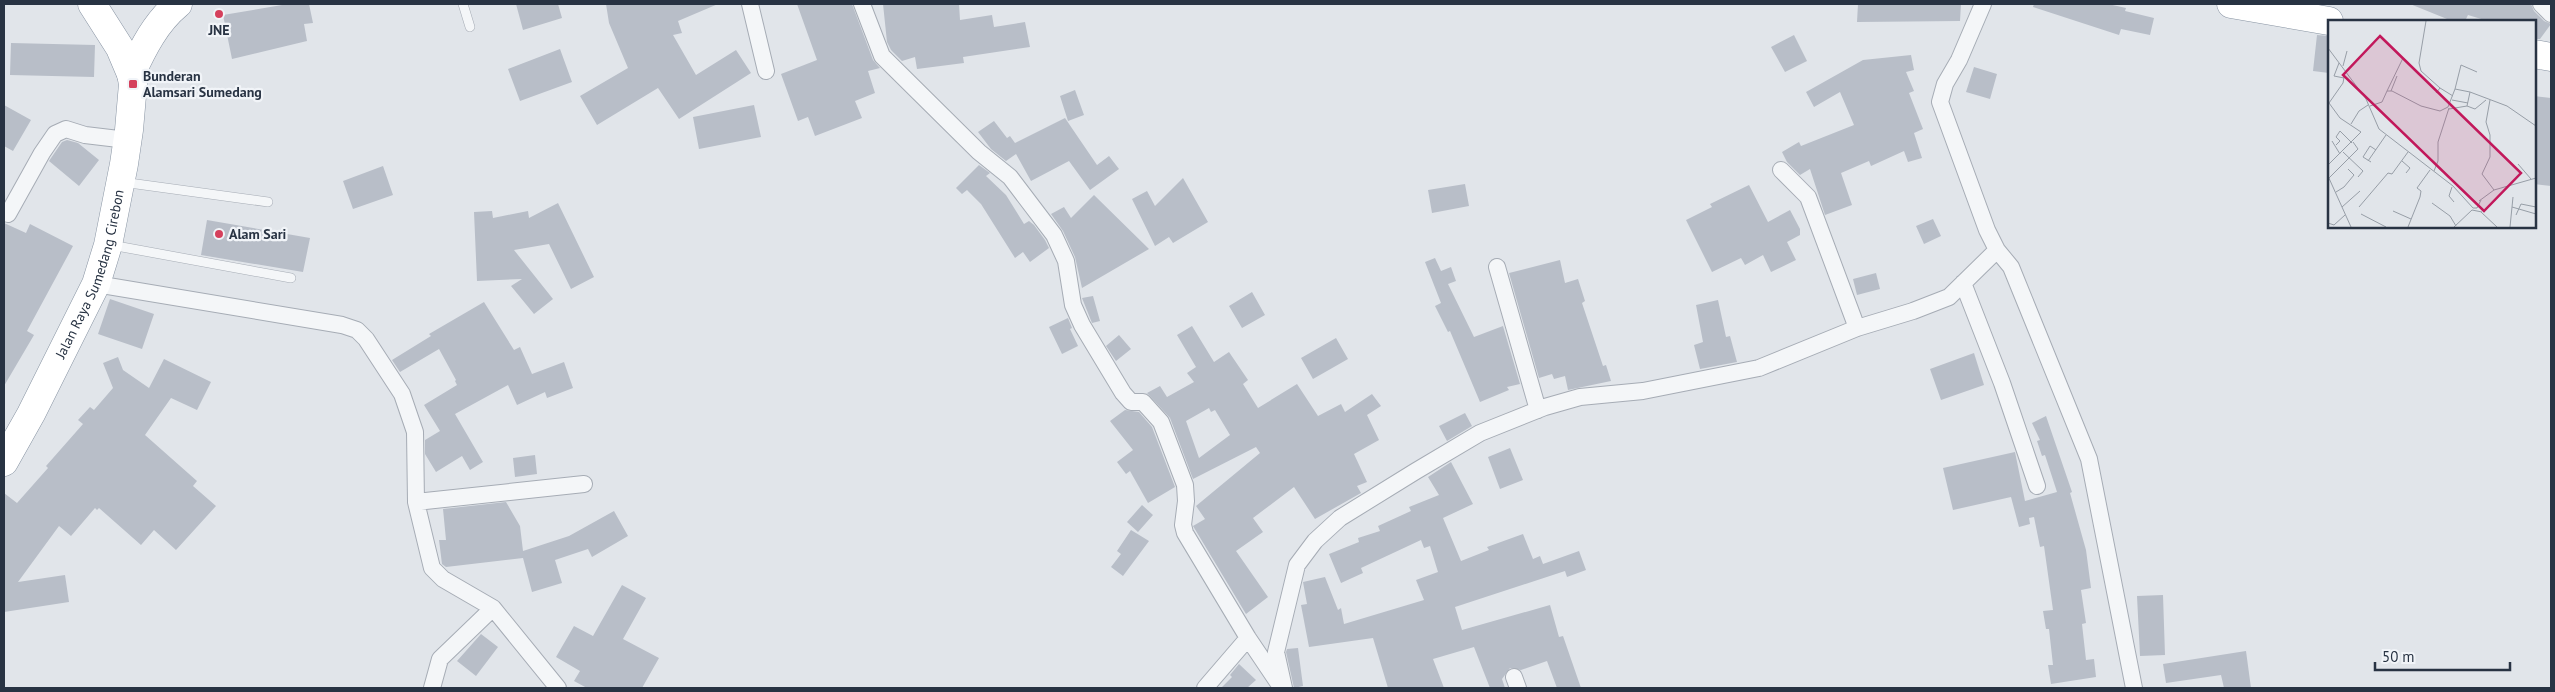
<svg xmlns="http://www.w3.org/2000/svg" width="2555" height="692" font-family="'PT Sans',sans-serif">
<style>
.building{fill:#b8bec8;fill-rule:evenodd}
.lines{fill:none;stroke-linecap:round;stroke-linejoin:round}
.lane-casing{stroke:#a6acb5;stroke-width:10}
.street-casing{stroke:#a6acb5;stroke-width:18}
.highway-casing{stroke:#8793a2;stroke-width:29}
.lane{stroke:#f4f6f8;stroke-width:9}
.street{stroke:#f4f6f8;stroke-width:16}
.highway{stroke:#fff;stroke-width:28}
.poi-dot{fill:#d5405c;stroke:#f1f4f8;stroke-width:2}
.labels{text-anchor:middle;stroke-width:4.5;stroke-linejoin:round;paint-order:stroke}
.poi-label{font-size:14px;font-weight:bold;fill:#283343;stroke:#f1f4f8;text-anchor:start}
.street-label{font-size:14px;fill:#283343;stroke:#f1f4f8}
.inset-road{fill:none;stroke:#979ea7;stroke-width:1}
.view{fill:#c2185b;fill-opacity:0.15;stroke:#c2185b;stroke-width:2.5}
.inset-edge{fill:none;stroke:#283343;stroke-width:2.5}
</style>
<rect width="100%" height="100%" fill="#e1e5ea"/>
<path class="building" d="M288,4H309L313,23L304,24L307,41L232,59L223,15Z
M516,4H558L562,18L523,30Z
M606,4H718L678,21L682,33L673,35L696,75L736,50L751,73L679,119L658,88L597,125L580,96L628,68L609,23Z
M797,4H852L873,60L880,68L868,71L875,93L855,101L862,118L815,136L808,117L798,121L781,74L817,60Z
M883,4H959L960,20L992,15L994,27L1025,22L1030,47L963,57L964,63L917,69L915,57L902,61L891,50L887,42Z
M1858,4H1961L1960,21L1857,22Z
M2034,4H2108L2126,8L2125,11L2154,18L2150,35L2121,29L2119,35L2033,7Z
M2410,4H2531L2534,11L2544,21L2551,24L2540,39H2534V21H2488L2468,15L2465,21H2452Z
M1794,35L1807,61L1785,72L1771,47Z
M2317,35L2329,36V73L2313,71Z
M11,43L95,45L94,77L10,75Z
M560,49L572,82L520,101L508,69Z
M1911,55L1914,70L1906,72L1914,91L1909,93L1923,129L1914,133L1922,158L1908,162L1904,151L1871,166L1869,161L1841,173L1852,205L1825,215L1810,169L1800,175L1787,162L1782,152L1799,142L1801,146L1854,125L1840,92L1814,107L1806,92L1863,60Z
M1974,67L1997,74L1990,99L1966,92Z
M1075,90L1084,115L1068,121L1060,96Z
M2534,96L2551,98V186L2534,184Z
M4,105L31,120L13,151L4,146Z
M754,105L761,137L699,149L693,117Z
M1065,118L1097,165L1109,156L1119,169L1090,190L1069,161L1031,181L1016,154L1006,161L991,149L978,132L994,121L1007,138L1010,136L1015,143Z
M67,140L78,143L99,160L79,186L49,161L62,142Z
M979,165L990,173L986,176L1006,195L1024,224L1029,221L1034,225L1045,240L1049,248L1030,262L1023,252L1015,258L981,204L967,190L962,194L956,188Z
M383,166L393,195L353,209L343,181Z
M1183,178L1208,222L1173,243L1169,237L1155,246L1132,199L1147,191L1155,206Z
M1465,184L1469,206L1432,213L1428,190Z
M1749,185L1768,222L1790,210L1800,229V235L1787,242L1796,260L1771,272L1763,255L1745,265L1741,258L1712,272L1686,220L1712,207L1710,204Z
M1094,195L1149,249L1082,288L1075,257L1063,231L1051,214L1064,207L1071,218Z
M558,203L594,277L571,289L549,244L514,250L553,299L534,314L511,286L522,279L477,281L474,212L492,211L493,218L528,211L529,218Z
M1933,219L1941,236L1924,244L1916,226Z
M207,220L310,238L303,272L201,255Z
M4,223L26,233L30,224L73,246L27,331L34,335L4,386Z
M1435,258L1441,271L1451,267L1456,281L1448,284L1474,337L1503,326L1520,384L1507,387L1509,390L1480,402L1450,331L1448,332L1435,306L1441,303L1425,262Z
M1560,260L1565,283L1578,279L1585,301L1582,303L1603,366L1606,365L1611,381L1568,390L1565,376L1554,379L1552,374L1539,378L1509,273Z
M1876,273L1880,289L1857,295L1853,279Z
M1252,292L1265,315L1242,328L1229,306Z
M1093,296L1100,321L1092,323L1082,298Z
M110,299L154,314L142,349L98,334Z
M1718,300L1726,337L1730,336L1737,362L1700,369L1694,345L1703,342L1696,305Z
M484,302L514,350L520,347L532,374L564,362L573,388L547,398L545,392L517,405L508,385L455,414L483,462L470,470L462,456L436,472L425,454V440L440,431L424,405L457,385L455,381L456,380L439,349L400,372L392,360L431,336L429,334Z
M1068,318L1072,328L1070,329L1078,346L1062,354L1049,327Z
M1192,326L1214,362L1229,352L1248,380L1243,384L1258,408L1297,384L1318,416L1341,404L1345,412L1372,394L1381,406L1367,415L1379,440L1354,454L1367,482L1357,486L1361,493L1315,519L1294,487L1253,518L1263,532L1236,551L1268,597L1246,614L1193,526L1205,519L1196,506L1260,453L1256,447L1193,479L1170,418L1147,393L1160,386L1167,397L1194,382L1187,373L1196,367L1177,335ZM1209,408L1211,412L1215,410L1230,435L1199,458L1186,421Z
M1119,335L1131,349L1116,361L1106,346Z
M1336,338L1348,359L1313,379L1301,358Z
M1974,353L1984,385L1941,400L1930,369Z
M118,357L123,370L149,388L164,359L211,382L197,410L171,398L145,435L197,481L193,486L216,506L176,550L154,530L141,545L99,508L97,510L95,508L71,536L59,526L18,582L65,575L69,602L4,612V493L17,503L48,468L46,466L83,424L78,420L90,407L94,410L113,388L103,363Z
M1125,410L1139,412L1152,427L1175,487L1148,503L1130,471L1126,474L1117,462L1133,450L1110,421Z
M1465,413L1472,426L1447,441L1439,426Z
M2046,416L2072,492L2070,493L2086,550L2091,588L2081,590L2086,623L2082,624L2086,660L2094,659L2096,677L2051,684L2048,665H2053L2049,629H2046L2043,611L2053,610L2044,546L2040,547L2034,517L2029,518L2030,524L2019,527L2011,497L1953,510L1943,468L2015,452L2025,501L2057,492L2045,455L2042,456L2037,441L2040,440L2032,423Z
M1510,448L1523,480L1500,489L1488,457Z
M535,455L537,474L515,477L513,458Z
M1451,462L1473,504L1443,518L1461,561L1489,550L1487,547L1523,534L1533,559L1540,556L1543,564L1579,551L1586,570L1567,577L1565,571L1455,607L1462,630L1550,605L1559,637L1563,636L1581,688H1557L1547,661L1521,670L1510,668L1502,679L1505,688H1490L1474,647L1433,659L1444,688H1388L1373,638L1309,647L1301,605L1307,604L1303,582L1325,577L1338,610L1341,608L1344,624L1424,600L1416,580L1438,572L1430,546L1424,548L1421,540L1361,568L1363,573L1341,583L1329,554L1359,542L1358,538L1380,531L1378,526L1411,511L1409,507L1439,495L1428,477Z
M506,502L520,526L523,551L569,536L614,511L628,536L592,557L588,549L555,560L562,583L532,592L523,558L446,567L442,564L439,540H446L443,509Z
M1142,505L1153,515L1138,532L1127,522Z
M1131,530L1149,541L1123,576L1111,567L1121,554L1117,551Z
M622,585L646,598L623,639L659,658L642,688H587L574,681L580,671L556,657L574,626L593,636Z
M2163,595L2165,655L2140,656L2137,596Z
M481,634L498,647L476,676L457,661Z
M1298,648L1303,686L1294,688L1286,652L1287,649Z
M2246,651L2251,688H2224L2221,675L2166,683L2163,664Z
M1239,664L1256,680L1247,688H1221L1232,677L1230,675Z"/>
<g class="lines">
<g class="lane-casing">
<path id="lane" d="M463,4L470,27
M122,182L268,202
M111,245L291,278"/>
</g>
<g class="street-casing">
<path id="street" d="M750,4L766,71
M862,4L882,56L979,152L1010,177L1054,235L1066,261L1073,305L1082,325L1123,393L1131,402H1143L1161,422L1185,485L1186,501L1183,525L1185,533L1248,638L1279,684
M2541,4L2551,14
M1781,170L1808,197L1857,328
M8,214L42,153L55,134L66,129L85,135L127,140
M1997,250L2011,267L2089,459L2134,688
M1497,267L1538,410
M1963,283L2002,383L2037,486
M96,284L342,325L357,330L366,339L402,394L415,432L416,502L432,568L443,579L493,608L558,688
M416,502L584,484
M1514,677L1518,688
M432,688L440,659L493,608
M1205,688L1248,638
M1284,688L1276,652L1297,565L1315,541L1340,518L1416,471L1480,433L1545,407L1580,397L1643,391L1759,368L1857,328L1913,311L1949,297L1997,250L1987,230L1940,102L1945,84L1959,60L1983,4"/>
</g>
<g class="highway-casing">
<g id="highway">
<path d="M2231,4L2329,21"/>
<path d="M2534,54L2551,57"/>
<path d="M131,74C143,48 156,22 178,4"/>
<path id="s1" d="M4,462L31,414L96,284L108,245L124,164L129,130L133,84L131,74L120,48L92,4"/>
</g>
</g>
<use href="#lane" class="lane"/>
<use href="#street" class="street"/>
<use href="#highway" class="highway"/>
</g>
<g class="poi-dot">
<circle cx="219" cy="14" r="5"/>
<rect x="128" y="79" width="10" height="10" rx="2.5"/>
<circle cx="219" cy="234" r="5"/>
</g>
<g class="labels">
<g class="poi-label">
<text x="219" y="35" text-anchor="middle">JNE</text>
<text x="143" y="81">Bunderan<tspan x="143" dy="16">Alamsari Sumedang</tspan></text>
<text x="229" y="239">Alam Sari</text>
</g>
<g class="street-label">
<text dy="5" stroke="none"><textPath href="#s1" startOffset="208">Jalan Raya Sumedang Cirebon</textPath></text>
</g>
</g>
<g transform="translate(2328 20)">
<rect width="208" height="208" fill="#e1e5ea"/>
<path class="inset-road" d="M98,1L91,43L93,51L112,68M0,28L38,79L51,109L125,166L145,188H149L153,180M11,43L6,56L16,58M15,46L19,31M127,69L133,45L149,52M59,71L75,38M63,71L69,56M108,73L112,68L125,76M124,80L140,83M162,80L158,102L162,115V137L154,154L166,170M42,86L54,82L59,71H64L93,86L112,91L120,87L127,69L142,72M139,86L147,89L158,80M121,89L139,86L142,72L179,86L208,106M23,104L31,91L40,85M4,121L12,134M8,125L12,121L8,117L12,111L24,123M15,132L35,151L30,157M40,141L58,115M74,141L82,148L78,153M43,142L35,137L42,126L48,130M190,144L203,159M0,145L33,112L12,98L1,83L15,63L17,52M106,151L110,141V122L121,88M0,156L23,207M1,158L30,129L25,122M124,167L121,176L126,182M8,172L16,167L26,155L20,149M151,181L166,170L208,158M104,183L122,196L128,206M14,187L32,171M31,187L60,153L64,154L80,132M184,187L208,194M65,191L83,199M153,192L169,207M33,194L58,207M188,195L193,184L208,187M0,203L6,205L17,195M80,207L92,177L93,171L89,168L102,150M126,207L144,190L154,192M182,207L185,177"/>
<path class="view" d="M52,16L193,153L156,191L15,55Z"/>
<rect width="208" height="208" class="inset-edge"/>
</g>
<rect width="2555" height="692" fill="none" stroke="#283343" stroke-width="10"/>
<path d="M2375 662v8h135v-8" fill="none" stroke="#283343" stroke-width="2.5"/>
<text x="2382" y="662" font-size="15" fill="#283343" stroke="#f1f4f8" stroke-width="4" paint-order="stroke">50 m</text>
</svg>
